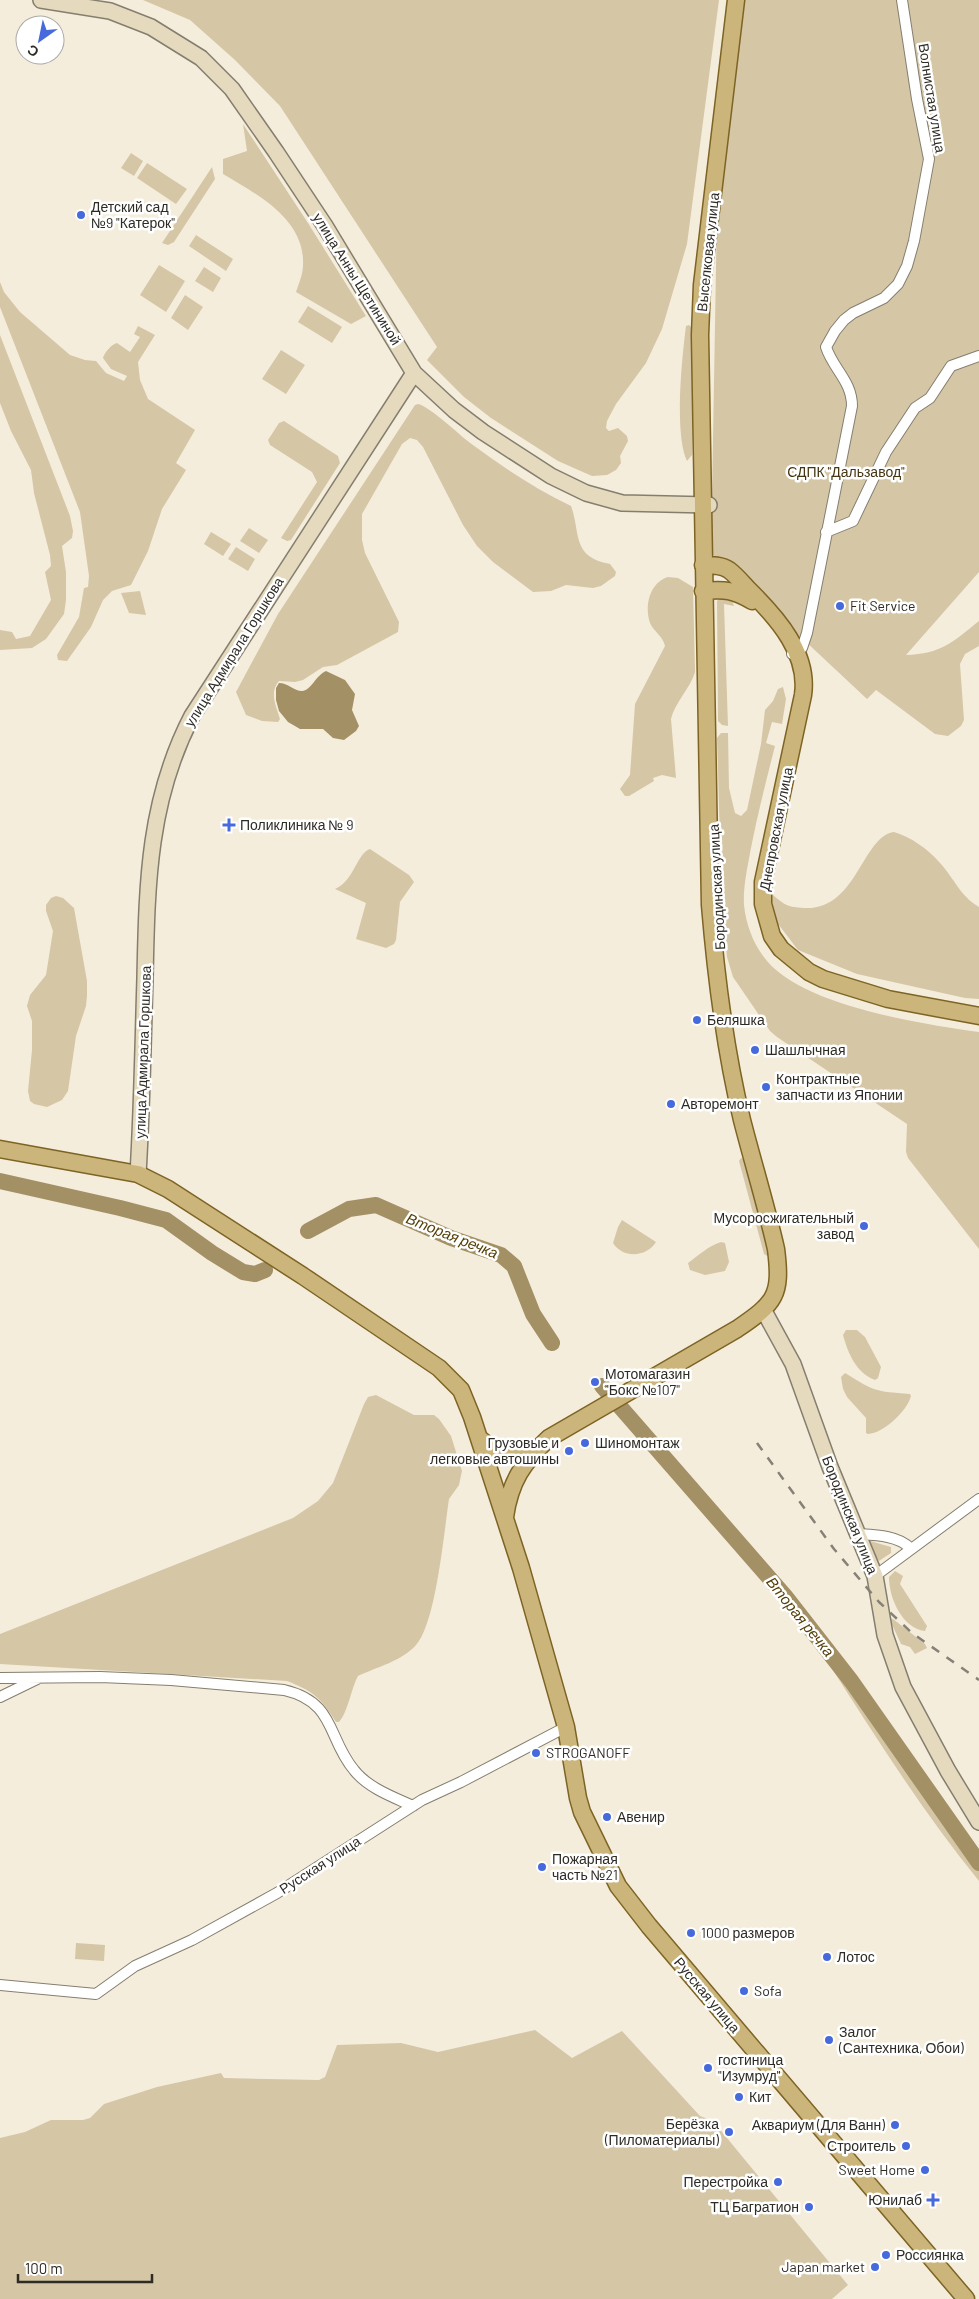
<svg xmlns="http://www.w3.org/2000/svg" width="979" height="2299" font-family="Barlow,sans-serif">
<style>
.green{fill:#d5c6a6}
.water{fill:#a39065}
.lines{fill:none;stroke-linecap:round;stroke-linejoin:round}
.river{stroke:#a39065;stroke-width:16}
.minor-casing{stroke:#857e6f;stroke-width:12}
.secondary-casing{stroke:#857e6f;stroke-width:18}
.primary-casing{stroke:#7d6424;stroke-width:19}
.minor{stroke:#fff;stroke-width:10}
.secondary{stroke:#e5dabd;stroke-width:15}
.primary{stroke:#cbb57b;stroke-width:16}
.rail{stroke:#868176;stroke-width:2.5;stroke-dasharray:9 9;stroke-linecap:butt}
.poi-dot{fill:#4669dc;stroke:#fff;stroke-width:2}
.labels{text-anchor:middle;stroke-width:5;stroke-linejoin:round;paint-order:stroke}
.street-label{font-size:14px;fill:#2e2b25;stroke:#fff}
.poi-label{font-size:14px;fill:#2e2b25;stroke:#fff;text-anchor:start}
.park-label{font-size:14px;fill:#453612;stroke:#fff}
.water-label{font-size:15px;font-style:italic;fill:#533e05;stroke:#fff}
</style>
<rect width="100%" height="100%" fill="#f5eddc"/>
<path class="green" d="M143,0H719L687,244L662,329L646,363L616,404L607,421L606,428L609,431L618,428L627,436L628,441L620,456L621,463L616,470L607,475L592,476L558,461L491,418L464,397L427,360L437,347L280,106L235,60L190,20Z
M739,0H979V572L906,655C941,654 953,642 979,621V646L965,654L960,664L964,720L961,726L948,736L935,734L876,690L867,699L711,553L717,211Z
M243,124L308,223L366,316L351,324L296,292C299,283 303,274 303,265C305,219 258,195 223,174V159L247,151Z
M131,153L143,161L134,176L121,168Z
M147,163L187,189L176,204L137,178Z
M212,167L215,179L174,242L168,245L162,243Z
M196,235L233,259L226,271L189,246Z
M159,265L185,281L166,312L140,295Z
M204,267L221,278L213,292L195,281Z
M0,282L4,292L20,312L70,355L85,360L96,361L106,373L124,381L127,376L111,369L103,358C104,353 112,344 117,343L130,352L140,337L134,334L138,326L155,335L138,362L140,380L148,399L195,430L176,463L186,470L162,509L148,551L131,585L112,591L103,600L91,627L67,661L58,660L57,655L79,617L84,588L88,587L89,576L80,512L0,307Z
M185,295L203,307L188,330L171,318Z
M308,306L342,327L332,343L298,322Z
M689,325L692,328L694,381L692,455L687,461C674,434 682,357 686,326Z
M0,335L70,516L73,531L72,538L62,546L66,572V600L64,614L46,639L32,648L0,650V630L12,632L16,639L30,636L51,600L45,572L51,566L50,555L34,493L31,470L11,431L0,403Z
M281,350L305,365L286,394L262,379Z
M418,404C431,407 460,436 473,445C504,468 536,489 571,506C581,533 571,557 610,564L616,572L615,576L601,586L593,588L566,585L551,591L533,592L493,562L477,546L463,525L423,447L417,440L410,438L402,444L362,514V540L365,553L399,622L398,632L337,665L323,667L303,680L295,682L279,681C269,692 276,706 280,719L278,722L262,721L246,715L236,692L278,614L415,405Z
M284,421L338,456L340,463L291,540L287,541L281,538L317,482L312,472L270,445L268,440L279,423Z
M249,528L268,540L259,553L240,541Z
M211,532L231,544L223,556L204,544Z
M236,547L255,559L248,571L228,559Z
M668,577L678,578L693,587L695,672C690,689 675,702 671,719L676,778L662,775L653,778L654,781L629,796H625L620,789L630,775L635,704L665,646C663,636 654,632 650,623C644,606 650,582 668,577Z
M140,591L146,615L129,613L121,593Z
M721,597L731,598L734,606L724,604L728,726L722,725L718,721L717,601Z
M783,687L786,699L782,724L772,722L766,743L775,746C766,781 757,817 750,853C747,870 743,888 744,905C746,925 754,946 767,961C805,1006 921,1024 979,1032V1249L908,1158L906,1152L907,1124L777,1037L770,1031L733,977L727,957L722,907L717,738L721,733H728L729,788L735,813L741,816L747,810L761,744L765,710L773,701L778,689Z
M894,832C911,837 928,849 940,863C954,878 960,896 979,907V999L965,998L857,974L798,950L775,920L771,897L773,895C786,906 788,907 804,908C857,911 862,836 894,832Z
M370,849L409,875L414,882L400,902L396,940L394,944L386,948L356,939L366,903L335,889C354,881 357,853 370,849Z
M56,896L63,898L74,908L87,981V996L86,1006L76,1036L68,1091L62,1100L47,1107L34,1104L30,1101L28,1091L32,1050V1021L27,1006L30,995L46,975L53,931L46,911V905L51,898Z
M741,1158L744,1159L765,1233L768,1254L767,1256L764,1254L739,1161Z
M622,1220L656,1242C647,1257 623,1259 613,1243L618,1227Z
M721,1242L725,1243L729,1262L725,1271L705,1275L690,1270L688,1263C698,1256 708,1246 721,1242Z
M846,1330H857L865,1337L881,1367L878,1378L875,1380C856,1373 848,1353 843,1335Z
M845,1373C876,1392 874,1391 910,1394L911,1396C907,1411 884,1433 868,1434L866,1433V1418L847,1397L843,1389L841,1377Z
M376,1395L414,1415H434L439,1419L451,1436L462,1471L459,1485L449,1499C444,1532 436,1623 416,1645C402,1661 377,1667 358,1676C351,1689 348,1712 339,1722H336C321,1698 313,1691 287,1681L0,1664V1634L293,1518L318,1501L333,1483L364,1404L368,1397Z
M870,1541L891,1547V1553L879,1561L868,1544Z
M895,1571L903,1576L900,1584L927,1626L925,1631C902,1628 889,1598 889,1577Z
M889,1618L893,1619L925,1644L927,1648L915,1654L910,1647L901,1644Z
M824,1656H828L965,1854L979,1871V1881C922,1811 873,1733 824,1656Z
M76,1943L105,1945L104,1961L75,1959Z
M535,2030L572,2058L622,2031L700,2116L713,2121L848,2285L832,2299H0V2138L25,2132L51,2120H83L90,2118L104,2104L157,2087L221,2073L224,2078L319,2080L325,2077L337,2045L401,2043L438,2052Z"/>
<path class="water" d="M326,671L345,680L355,694L352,710L359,726L356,731L344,740L333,738L323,729H300L288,722L279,711L276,700V688L279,683C288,683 294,691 302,691C311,691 315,676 326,671Z"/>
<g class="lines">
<path class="river" d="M0,1181L120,1208L166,1220L212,1253L243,1272L255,1274L265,1270
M308,1231L349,1209L376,1205L451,1238L501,1255L514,1266L533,1314L552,1343
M602,1386L785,1596L852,1682L979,1863"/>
<g class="minor-casing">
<path id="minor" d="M826,532L853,521L886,452L915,408L930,398L951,366L979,356
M792,654L802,648L807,633L852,406C852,381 833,369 826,347L835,331L844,320L853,313L884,298L898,284L907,266L914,241L929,159L917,99L902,0
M857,1534C874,1535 898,1535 910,1548
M875,1576L979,1499
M0,1678L100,1677L171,1680L284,1690C336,1702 327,1738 354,1770C368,1788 393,1797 413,1806
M0,1697L37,1679
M0,1985L96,1994L135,1966L192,1940L277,1893L422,1800L461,1782L566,1727"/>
</g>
<g class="secondary-casing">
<path id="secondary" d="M41,0L110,11L151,27L201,58L232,89L276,152L325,226L414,373L454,410L483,432L551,476L586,493L622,503L709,505
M138,1174C142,1109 143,1043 145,978C147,884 148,801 192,716L414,373
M764,1311L793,1364L830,1467L875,1576L885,1635L903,1687L948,1771L979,1822"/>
</g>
<g class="primary-casing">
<path id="primary" d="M703,565C712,565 722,565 729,570C737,576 744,585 751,592C778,619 809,654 803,695L763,882V904L772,936L781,949L809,972L823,979L888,999L979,1016
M703,591C725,589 734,590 752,601
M0,1149L138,1174L168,1189L303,1276L439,1368L461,1390L472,1417L521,1568L566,1727L578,1798L582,1812L618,1886L649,1926L966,2299
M479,1438C498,1455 507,1456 533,1453
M505,1517C510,1482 523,1462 549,1438L737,1329C775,1303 782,1296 776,1249C766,1205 753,1163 742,1120C725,1050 716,977 710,905L700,335L702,285L736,0"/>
</g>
<use href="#minor" class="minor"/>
<use href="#secondary" class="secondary"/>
<use href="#primary" class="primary"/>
<path class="rail" d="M757,1443L834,1549L879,1602L912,1633L979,1680"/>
</g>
<g class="poi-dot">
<circle cx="81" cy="215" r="5"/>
<circle cx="840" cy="606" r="5"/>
<path d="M226.5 817.5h5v5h5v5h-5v5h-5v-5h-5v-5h5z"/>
<circle cx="697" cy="1020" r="5"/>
<circle cx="755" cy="1050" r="5"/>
<circle cx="766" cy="1087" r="5"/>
<circle cx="671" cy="1104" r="5"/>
<circle cx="864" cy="1226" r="5"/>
<circle cx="595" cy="1382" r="5"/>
<circle cx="585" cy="1443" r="5"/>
<circle cx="569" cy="1451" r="5"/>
<circle cx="536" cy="1753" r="5"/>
<circle cx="607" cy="1817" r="5"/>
<circle cx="542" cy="1867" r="5"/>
<circle cx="691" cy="1933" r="5"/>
<circle cx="827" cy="1957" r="5"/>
<circle cx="744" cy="1991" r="5"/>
<circle cx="829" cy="2040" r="5"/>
<circle cx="708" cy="2068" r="5"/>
<circle cx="739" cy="2097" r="5"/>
<circle cx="895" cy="2125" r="5"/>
<circle cx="729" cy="2132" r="5"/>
<circle cx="906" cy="2146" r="5"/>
<circle cx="925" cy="2170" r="5"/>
<circle cx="778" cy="2182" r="5"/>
<path d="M930.5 2192.5h5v5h5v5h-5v5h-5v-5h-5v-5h5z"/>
<circle cx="809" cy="2207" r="5"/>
<circle cx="886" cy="2255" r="5"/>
<circle cx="875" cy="2267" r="5"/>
</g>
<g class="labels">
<g class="street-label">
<text transform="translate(932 98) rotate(81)" y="5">Волнистая улица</text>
<text transform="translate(708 252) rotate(-84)" y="5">Выселковая улица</text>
<text transform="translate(357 279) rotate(58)" y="5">улица Анны Щетининой</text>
<text transform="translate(234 652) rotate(-58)" y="5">улица Адмирала Горшкова</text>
<text transform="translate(776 829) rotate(-79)" y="5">Днепровская улица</text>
<text transform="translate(717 887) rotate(-93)" y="5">Бородинская улица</text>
<text transform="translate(143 1052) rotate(-88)" y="5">улица Адмирала Горшкова</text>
<text transform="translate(850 1515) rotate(68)" y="5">Бородинская улица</text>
<text transform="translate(320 1865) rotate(-33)" y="5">Русская улица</text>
<text transform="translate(707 1995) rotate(50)" y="5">Русская улица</text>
</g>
<g class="poi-label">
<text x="91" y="212">Детский сад<tspan x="91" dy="16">№9 "Катерок"</tspan></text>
<text x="850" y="611">Fit Service</text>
<text x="240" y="830">Поликлиника № 9</text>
<text x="707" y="1025">Беляшка</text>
<text x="765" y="1055">Шашлычная</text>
<text x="776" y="1084">Контрактные<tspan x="776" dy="16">запчасти из Японии</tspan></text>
<text x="681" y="1109">Авторемонт</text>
<text x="854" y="1223" text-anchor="end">Мусоросжигательный<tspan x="854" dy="16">завод</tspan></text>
<text x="605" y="1379">Мотомагазин<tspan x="605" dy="16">"Бокс №107"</tspan></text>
<text x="559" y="1448" text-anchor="end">Грузовые и<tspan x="559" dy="16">легковые автошины</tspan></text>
<text x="595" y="1448">Шиномонтаж</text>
<text x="546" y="1758">STROGANOFF</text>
<text x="617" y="1822">Авенир</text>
<text x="552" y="1864">Пожарная<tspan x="552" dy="16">часть №21</tspan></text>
<text x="701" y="1938">1000 размеров</text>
<text x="837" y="1962">Лотос</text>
<text x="754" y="1996">Sofa</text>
<text x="839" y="2037">Залог<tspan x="839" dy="16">(Сантехника, Обои)</tspan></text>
<text x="718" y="2065">гостиница<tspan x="718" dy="16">"Изумруд"</tspan></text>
<text x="749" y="2102">Кит</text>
<text x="719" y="2129" text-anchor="end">Берёзка<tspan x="719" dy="16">(Пиломатериалы)</tspan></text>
<text x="885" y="2130" text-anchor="end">Аквариум (Для Ванн)</text>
<text x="896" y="2151" text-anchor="end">Строитель</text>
<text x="915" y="2175" text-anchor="end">Sweet Home</text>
<text x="768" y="2187" text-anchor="end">Перестройка</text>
<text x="922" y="2205" text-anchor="end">Юнилаб</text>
<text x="799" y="2212" text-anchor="end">ТЦ Багратион</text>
<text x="896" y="2260">Россиянка</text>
<text x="865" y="2272" text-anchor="end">Japan market</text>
</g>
<g class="park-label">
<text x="846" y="477">СДПК "Дальзавод"</text>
</g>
<g class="water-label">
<text transform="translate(452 1236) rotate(22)" y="5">Вторая речка</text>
<text transform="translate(800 1617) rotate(51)" y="5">Вторая речка</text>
</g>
</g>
<g transform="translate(40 40) rotate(213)"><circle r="24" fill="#ffffff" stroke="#abaaa8"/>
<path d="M0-4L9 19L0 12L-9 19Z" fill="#4669dc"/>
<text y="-8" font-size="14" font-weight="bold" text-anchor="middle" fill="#2e2b25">С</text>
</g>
<path d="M18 2274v8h134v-8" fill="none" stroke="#2e2b25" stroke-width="2.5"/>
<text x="25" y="2274" font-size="15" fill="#2e2b25" stroke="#ffffff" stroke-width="4" paint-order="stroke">100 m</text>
</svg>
